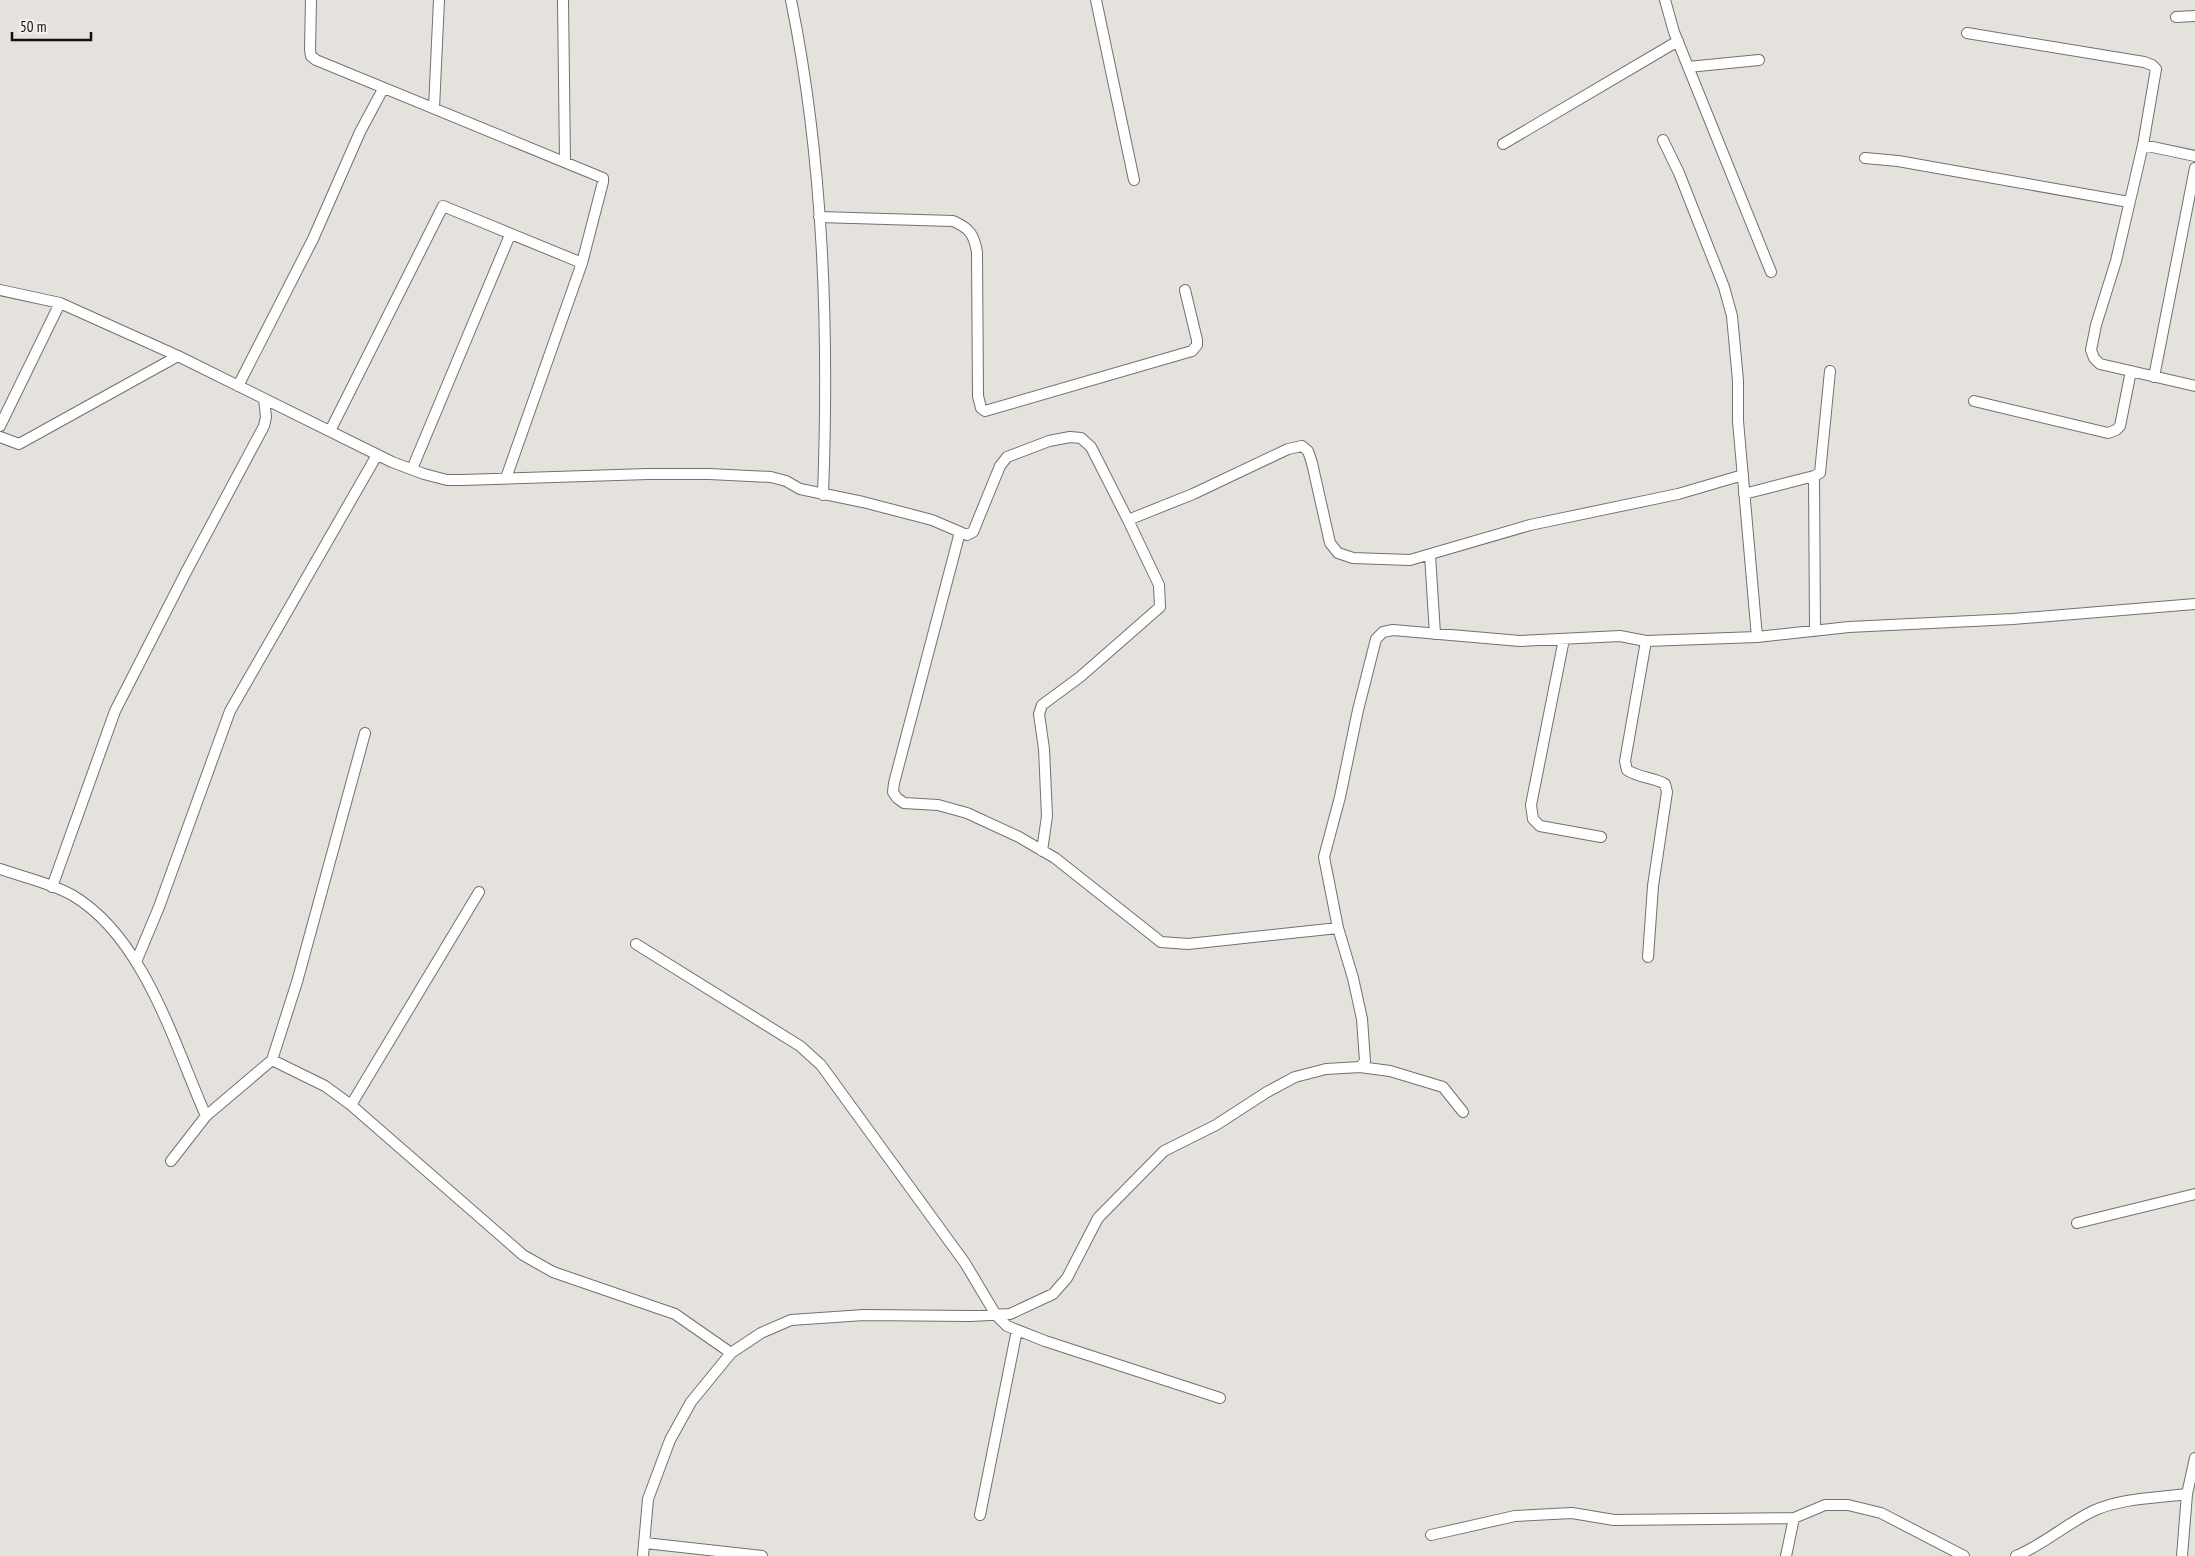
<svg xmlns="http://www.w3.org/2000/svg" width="2195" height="1556" font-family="'PT Sans Narrow',sans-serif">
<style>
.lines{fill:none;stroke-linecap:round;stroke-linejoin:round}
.minor-casing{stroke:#73716c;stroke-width:12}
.minor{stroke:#fff;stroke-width:10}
</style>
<rect width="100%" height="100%" fill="#e5e2dd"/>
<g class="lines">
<g class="minor-casing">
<path id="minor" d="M311,0L310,50L311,56L316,60L603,178V182L582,263L506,478
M563,0L565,161
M791,0C824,162 829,331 823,495
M1096,0L1134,180
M1665,0L1674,32L1771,272
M2176,17L2195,16
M1967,33L2144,62L2152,65L2156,69L2143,145L2116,261L2096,325L2091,350L2094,358L2100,364L2195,386
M1688,67L1759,60
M434,108L439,0
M1663,140L1679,173L1724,287L1732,316L1738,381V421L1757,637
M1503,144L1678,41
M2143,145L2195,156
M1865,158L1898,161L2129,202
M819,217L953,221C969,228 974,234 977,252L978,396L981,408L985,411L1192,351L1197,345V340L1185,290
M0,290L60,303L178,356L392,462L424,474L447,480H462L648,474H709L771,477L786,481L800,489L863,502L932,520L960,532L894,783L893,792L897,798L904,803L938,805L967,813L1019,837L1055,858L1161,942L1188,944L1338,928
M2154,377L2195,168
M238,386L313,239L360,132L383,89
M1974,401L2108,433L2116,430L2120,426L2131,371
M0,426L60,303
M330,431L443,206L582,263
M0,437L19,444L178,356
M412,469L510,235
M1814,476L1820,473L1830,371
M1744,494L1814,476L1815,631
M960,532L967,535L973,532L1000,466L1007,457L1049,441L1070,437L1081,438L1091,447L1128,520L1193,494L1288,449L1302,446L1308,451L1312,463L1330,543L1338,553L1353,558L1410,560L1530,525L1678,494L1743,475
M1430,555L1435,634
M1564,639L1531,805L1533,819L1540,826L1601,837
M1646,641L1625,761L1627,770C1639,778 1653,777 1665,784L1667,792L1653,886L1648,957
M1042,851L1047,816L1044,749L1039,714L1042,705L1080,677L1160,607L1159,585L1128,520
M0,869C23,877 51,883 72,895C144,937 174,1044 206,1116
M52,887L115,711L186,572L264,426L266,417L264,399
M636,944L800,1046L821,1065L965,1263L996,1315L1007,1326L1045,1341L1220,1398
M136,962L159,907L230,711L377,455
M272,1060L297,982L365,733
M1360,1067L1390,1071L1443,1087L1463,1112
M351,1105L479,892
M171,1161L206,1116L272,1060L325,1086L351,1105L523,1255L553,1272L675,1314L731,1353
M2077,1223L2195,1194
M980,1515L1017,1330
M1431,1535L1515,1516L1572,1513L1614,1520L1794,1518L1825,1505H1848L1881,1513L1964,1556
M645,1543L762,1556
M643,1556L648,1499L670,1440L691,1402L731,1353L761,1333L791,1320L864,1315L970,1316L1010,1314L1053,1294L1067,1278L1098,1218L1164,1151L1216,1125L1267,1092L1295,1077L1326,1069L1360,1067L1365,1061L1362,1019L1353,978L1338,928L1324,857L1340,797L1358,710L1376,639L1383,632L1393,630L1520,641L1620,636L1646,641L1757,637L1849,627L2013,619L2195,604
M1786,1556L1794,1518
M2016,1556C2043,1545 2066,1524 2093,1511C2121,1498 2157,1498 2187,1494
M2182,1556L2187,1494L2195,1458"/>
</g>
<use href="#minor" class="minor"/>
</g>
<path d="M12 32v8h79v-8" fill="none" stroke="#12110f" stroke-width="2.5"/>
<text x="20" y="32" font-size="15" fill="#12110f" stroke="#f3f0ea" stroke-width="4" paint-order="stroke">50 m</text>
</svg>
